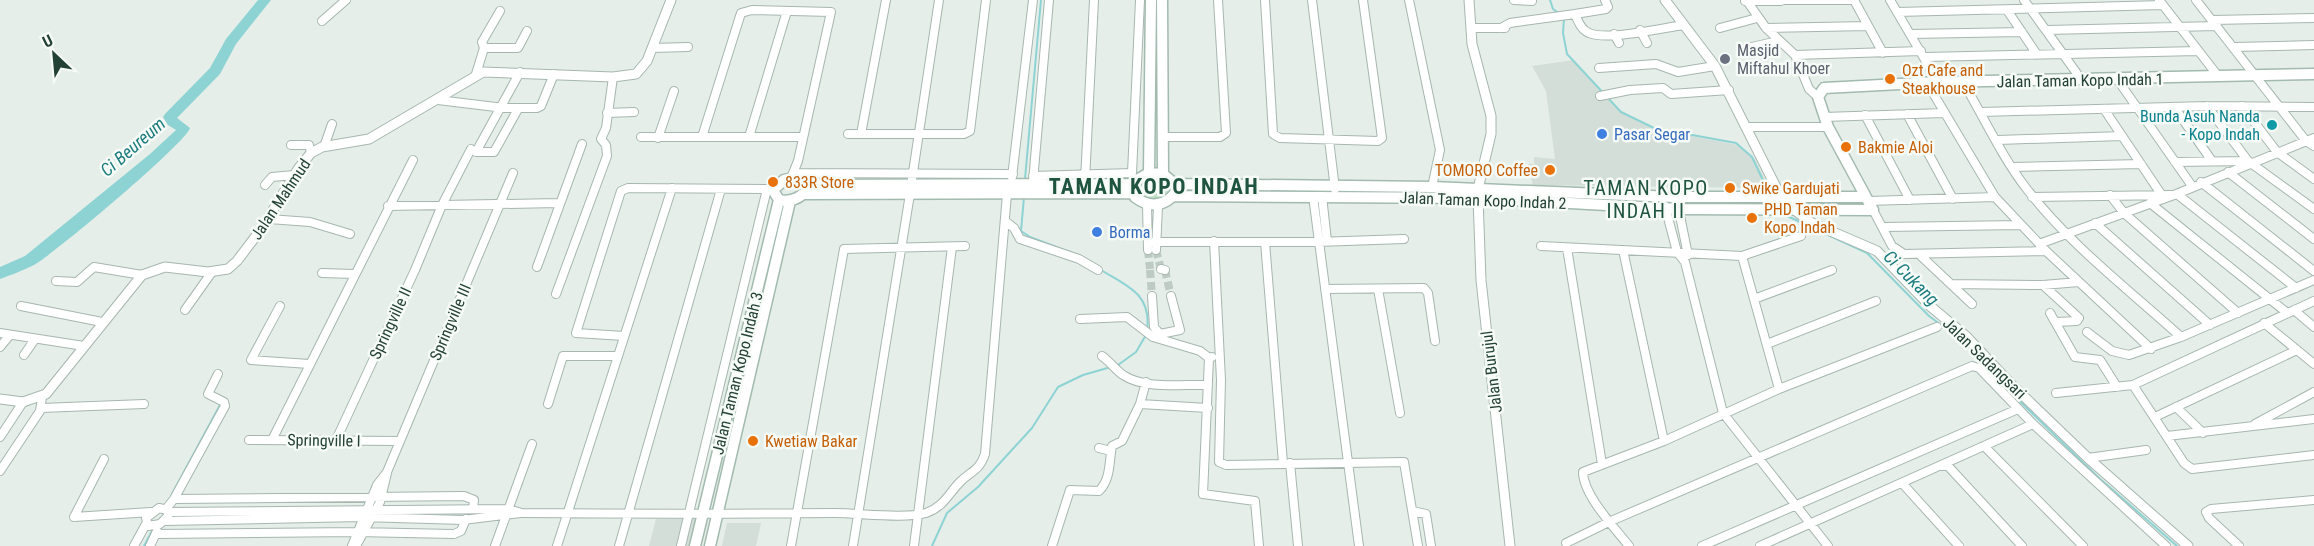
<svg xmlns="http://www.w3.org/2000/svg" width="2314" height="546" font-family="'Roboto Condensed',sans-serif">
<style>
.built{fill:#d3ded8}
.green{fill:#bedfc2}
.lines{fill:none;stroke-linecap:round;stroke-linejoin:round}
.stream{stroke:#8ed3d3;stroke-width:2}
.river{fill:#8ed3d3;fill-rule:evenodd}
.minor-tunnel{stroke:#becbc5;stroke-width:8;stroke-dasharray:8 4;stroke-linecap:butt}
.minor-casing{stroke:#a7b7af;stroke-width:10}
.tertiary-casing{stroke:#a7b7af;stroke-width:11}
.secondary-casing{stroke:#a3baaf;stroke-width:13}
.minor{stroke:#fff;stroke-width:8}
.tertiary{stroke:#fff;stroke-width:9}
.secondary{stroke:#fff;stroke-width:10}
.worship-dot{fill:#6b7280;stroke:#f6fbf8;stroke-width:2}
.food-dot{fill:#e8710a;stroke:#f6fbf8;stroke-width:2}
.culture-dot{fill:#0f9aa8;stroke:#f6fbf8;stroke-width:2}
.shop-dot{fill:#3f7fe0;stroke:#f6fbf8;stroke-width:2}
.labels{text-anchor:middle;stroke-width:5;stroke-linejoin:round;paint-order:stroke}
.worship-label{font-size:16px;fill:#5b616d;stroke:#f6fbf8;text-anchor:start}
.food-label{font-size:16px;fill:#c56008;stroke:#f6fbf8;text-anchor:start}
.street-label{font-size:16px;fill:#244135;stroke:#f6fbf8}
.culture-label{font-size:16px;fill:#0d838f;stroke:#f6fbf8;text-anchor:end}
.shop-label{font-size:16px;fill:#366cbe;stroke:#f6fbf8;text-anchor:start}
.water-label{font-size:18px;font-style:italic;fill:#1d7d7e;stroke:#f6fbf8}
.quarter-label{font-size:20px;letter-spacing:1.5px;fill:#1f543f;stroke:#f6fbf8}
.district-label{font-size:22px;font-weight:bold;letter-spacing:1.5px;fill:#1f543f;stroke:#f6fbf8}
</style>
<rect width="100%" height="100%" fill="#e5eee9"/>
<path class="built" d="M1574,60L1618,109L1652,128L1738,145L1755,159L1769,188L1533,185L1528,164H1534V157L1555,159L1546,91L1532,66Z
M656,519H698L692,546H649Z
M727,523H761L756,546H722Z"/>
<path class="green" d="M1161,175L1171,186C1165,202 1148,202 1138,190V183L1144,177Z"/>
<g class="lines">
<path class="stream" d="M1550,0L1553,9L1560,14
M1564,18L1563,33L1567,54L1621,112L1654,128L1736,143L1752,157L1769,193
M1025,179L1041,0
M1024,197L1021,231L1030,237L1075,254
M1785,215L1867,253L1929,316L1964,342L2001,383L2099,478L2177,546
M1101,270C1127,286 1152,294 1147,330
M172,494L220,405
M144,546L152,531
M932,546L947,513L978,487L1032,428L1058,387L1083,375L1118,365L1136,352L1146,335"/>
<path class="river" d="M258,0H271L236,44L220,74L177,118L190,128C186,143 54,254 34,265C24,270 11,275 0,279V267L25,256L150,154L176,130L168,125L163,117L165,114L210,68L226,39Z"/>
<path class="minor-tunnel" d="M1148,250L1150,269
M1156,250L1161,269
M1150,270L1152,296
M1165,270L1171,296"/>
<g class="minor-casing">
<path id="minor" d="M1265,0L1273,134L1280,138L1378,141L1382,138L1363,0
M1312,0L1335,189
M1409,0L1440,150L1432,187
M1514,0L1532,1
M1780,0H1854
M1854,0L1883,53
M1890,0L1938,82
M2024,0L2081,79
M2159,0L2218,76
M2196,0L2306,141L2314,146
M1745,1H1781
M1747,1L1766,28L1795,55L1809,89L1818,97
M2007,10L2036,53
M1897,12L2163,5
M1575,14L1606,9L1608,7L1605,0
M2212,20L2314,18
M322,21L346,0
M1471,28H1505
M1501,28L1510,23L1575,14C1578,21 1581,30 1589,33C1608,41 1662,28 1684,25
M1720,28L1757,18
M1766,28L1868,26
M1640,30L1647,43
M2047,30L2217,26
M1614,34L1619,43
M1911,34L2022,32
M2234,47L2314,45
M484,48H518L527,31
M652,48L688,47
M1743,49L1778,41
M1795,55L1921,51
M1925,57L2198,51
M1599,68L1656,64L1678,72L1715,66
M476,74L484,48L482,42L500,11
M2117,79L2192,186
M1963,82C1983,116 2002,157 2026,188C2070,245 2128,289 2181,337
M1927,83L1995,197L2046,251L2151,349
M1600,96L1630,90L1663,88L1671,94L1729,90
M438,100L504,108H537L541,106L554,74
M2207,106L2248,161
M2242,106L2277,152L2314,179
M2174,107L2212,161
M518,109L494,152H476L520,72
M2104,109L2161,194
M1981,112L2207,106L2314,107
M607,113L634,112
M1907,114L1953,199
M1865,115L1910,200
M1824,117L1944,113
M1747,127H1828
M848,134H964L970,131L986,0
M861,134L886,0
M641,137H803
M702,137L741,13L752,10L831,12L798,161L791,178
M749,137L787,11
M1163,137H1220L1226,133L1218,0
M658,138L674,91
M1998,140L2122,136
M291,145H309L311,152
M324,147L332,124
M2175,162L2248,161L2314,209
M2014,167L2141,164
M2228,172L2314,239
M793,173L1013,174
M1033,176L1132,173L1140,0
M1012,177L1033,0
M912,179L939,0
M1033,181L1049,0
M1085,181L1094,0
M2201,182L2314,271
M265,185L272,177L294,175
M2177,194L2296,288
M2110,195L2124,213L2238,313
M1313,196L1359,546
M1322,196L1327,241
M2032,197L2172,195
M1869,201L1995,197
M2150,203L2286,312
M1147,205L1148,250
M388,206L559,203
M1665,206L1677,252L1685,262L1723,413L1828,546
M1678,206L1688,255
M1873,210L1892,246L1904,254L2046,251
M269,219L310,222L350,234
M1005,221L1014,228L1020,239L1079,259L1098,270
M2095,223L2210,325
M1883,227L2020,225
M1214,241L1221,380L1219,462L1226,465L1404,462L1418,546
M1148,242H1317L1404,239
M1265,242L1283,463
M2039,244L2174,195L2314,138
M1541,246L1742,256L1801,236
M1567,248L1602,464
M1156,250L1158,206
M1623,250L1664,441
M1742,256L1779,389
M1921,256L1972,304
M537,267L582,144
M1161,269L1165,270
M322,273L354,274
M56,281L77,282L94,267L142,275
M1951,284L2043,285L2079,282
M2043,285L2079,318L2077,321L2056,322
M1325,289L1424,288L1428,293L1435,341
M1378,289L1400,413
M556,294L607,156L606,145L601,139L606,128L613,77
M1152,296L1154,327L1160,334L1180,330L1171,296
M1754,299L1832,270
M21,306L102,322
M280,306L251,360L309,364
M185,310L212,272
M2294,310L2314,327
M2050,313L2075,357L2100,360L2117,387
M1080,319L1127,317L1153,337L1200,351L1209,358L1212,357
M2264,323L2314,364
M2087,332L2112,351L2129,355L2181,337L2314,280
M0,333L84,346
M624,336L576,333L621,191L628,188L769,189
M1767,344L1876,301
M0,347L10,335
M24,355L35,339
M1102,356C1110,362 1116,370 1123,375C1146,390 1182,384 1208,385
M1209,358L1203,494L1255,501L1259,546
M2133,385L2184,463L2192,469L2314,455
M2056,393L2133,385L2314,301
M548,404L563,356H618
M1140,404L1208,408
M2176,407L2203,433
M41,408L144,404
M2155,417L2297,350
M2255,424L2314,392
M2167,436L2314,419
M0,437L23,402
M249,440L399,441
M272,440L413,160
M336,440L415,270L442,205L471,149
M1984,446L2083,546
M1099,448L1111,451
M2088,458L2146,450
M1290,463L1298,546
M1942,466H1948L2022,546
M0,471L40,411L42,397
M1902,483L1959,546
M174,499L464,496L474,500L473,509
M159,508L168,510V516L160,524L148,526L146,518Z
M166,509L174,499L225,406L224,402L208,394L218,374
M1413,511L1426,514L1431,546
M169,512L508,509L522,513C627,514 731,514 835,513C859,513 905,519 926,513C943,507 948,495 959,483C970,471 979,472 985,454L1007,194
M74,517L151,512
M74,517L104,459
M165,521L361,517L463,520L521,513
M156,534L356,532L454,534L461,531L466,519
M1566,543L1611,521L1972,366L1979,368L2033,424L2166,546
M134,546L146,524
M150,546L157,531
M352,546L377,485L387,472L513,173
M356,546L380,502L387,473
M495,546L532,444
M557,546L672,188
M619,546L721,189
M681,546L767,189
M791,546L844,249L965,246
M853,546L910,194
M914,546L952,247
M1052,546L1070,490L1099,491C1111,479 1109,461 1112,446L1122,441L1140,404L1146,382
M1629,546C1615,528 1583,495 1583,472L1664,441L1779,389L1937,327
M1702,546L2018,409
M1760,546L2033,424
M2239,546L2209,518L2206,512L2211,509L2314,500"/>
</g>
<g class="tertiary-casing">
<path id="tertiary" d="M1469,0L1472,44L1491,116V134L1478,189
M1665,0L1715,66L1777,189L1793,209L1812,223L1877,251L1930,306L1967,337L2011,384L2088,458L2188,546
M1478,198L1481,280L1510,546
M0,399L23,402L46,394L142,275L165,267L208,272L228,269L237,261L262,228L298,169L311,153L322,147L369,139L483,72L613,77L636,74L647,61L671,0"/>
</g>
<g class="secondary-casing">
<path id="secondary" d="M1162,0L1163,174
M1149,173L1151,0
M1149,173L1163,174L1175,184L1176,192C1165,207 1149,208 1135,197L1133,188L1135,181Z
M1175,184L1432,187L1674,197H1866
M1132,193L803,194C796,200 789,202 779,200L773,190L784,180L793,178L805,185L1133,184
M1174,196L1478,198L1679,209L1873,210L1828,127L1818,97L1824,88L1938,82L2314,74
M695,546L779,200
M710,546L790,201"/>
</g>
<use href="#minor" class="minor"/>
<use href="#tertiary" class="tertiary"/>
<use href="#secondary" class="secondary"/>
</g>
<circle class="worship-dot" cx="1725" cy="59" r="6"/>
<g class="food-dot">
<circle cx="1890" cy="79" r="6"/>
<circle cx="1846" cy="147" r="6"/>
<circle cx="1550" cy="170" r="6"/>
<circle cx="773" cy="182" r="6"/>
<circle cx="1730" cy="188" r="6"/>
<circle cx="1752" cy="218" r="6"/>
<circle cx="753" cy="441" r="6"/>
</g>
<circle class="culture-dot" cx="2272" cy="125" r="6"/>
<g class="shop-dot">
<circle cx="1602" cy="134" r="6"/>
<circle cx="1097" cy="232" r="6"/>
</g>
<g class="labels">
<g class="worship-label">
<text x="1737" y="56">Masjid<tspan x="1737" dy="18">Miftahul Khoer</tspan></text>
</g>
<g class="food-label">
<text x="1902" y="76">Ozt Cafe and<tspan x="1902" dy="18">Steakhouse</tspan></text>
<text x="1858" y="153">Bakmie Aloi</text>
<text x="1538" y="176" text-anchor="end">TOMORO Coffee</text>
<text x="785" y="188">833R Store</text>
<text x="1742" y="194">Swike Gardujati</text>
<text x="1764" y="215">PHD Taman<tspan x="1764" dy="18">Kopo Indah</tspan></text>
<text x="765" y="447">Kwetiaw Bakar</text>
</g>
<g class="street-label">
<text transform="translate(2080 80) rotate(-1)" y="6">Jalan Taman Kopo Indah 1</text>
<text transform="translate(280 199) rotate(-56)" y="6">Jalan Mahmud</text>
<text transform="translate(1483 200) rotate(2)" y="6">Jalan Taman Kopo Indah 2</text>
<text transform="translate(450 322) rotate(-67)" y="6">Springville III</text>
<text transform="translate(390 323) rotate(-65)" y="6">Springville II</text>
<text transform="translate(1985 358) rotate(44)" y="6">Jalan Sadangsari</text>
<text transform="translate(1491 372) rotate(-97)" y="6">Jalan Burujul</text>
<text transform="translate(737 373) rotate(-76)" y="6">Jalan Taman Kopo Indah 3</text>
<text transform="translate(324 440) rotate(1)" y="6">Springville I</text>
</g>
<g class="culture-label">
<text x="2260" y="122">Bunda Asuh Nanda<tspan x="2260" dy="18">- Kopo Indah</tspan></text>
</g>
<g class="shop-label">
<text x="1614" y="140">Pasar Segar</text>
<text x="1109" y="238">Borma</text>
</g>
<g class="water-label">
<text transform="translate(133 147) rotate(-41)" y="6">Ci Beureum</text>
<text transform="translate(1911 278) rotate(45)" y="6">Ci Cukang</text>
</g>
<g class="quarter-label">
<text x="1646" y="195">TAMAN KOPO<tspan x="1646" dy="23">INDAH II</tspan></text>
</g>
<g class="district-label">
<text x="1154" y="194">TAMAN KOPO INDAH</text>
</g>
</g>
<g transform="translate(54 54) rotate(334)" stroke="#f6fbf8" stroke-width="4.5" paint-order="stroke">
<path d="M0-4.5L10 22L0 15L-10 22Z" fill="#244135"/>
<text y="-9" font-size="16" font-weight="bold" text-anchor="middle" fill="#244135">U</text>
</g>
</svg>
